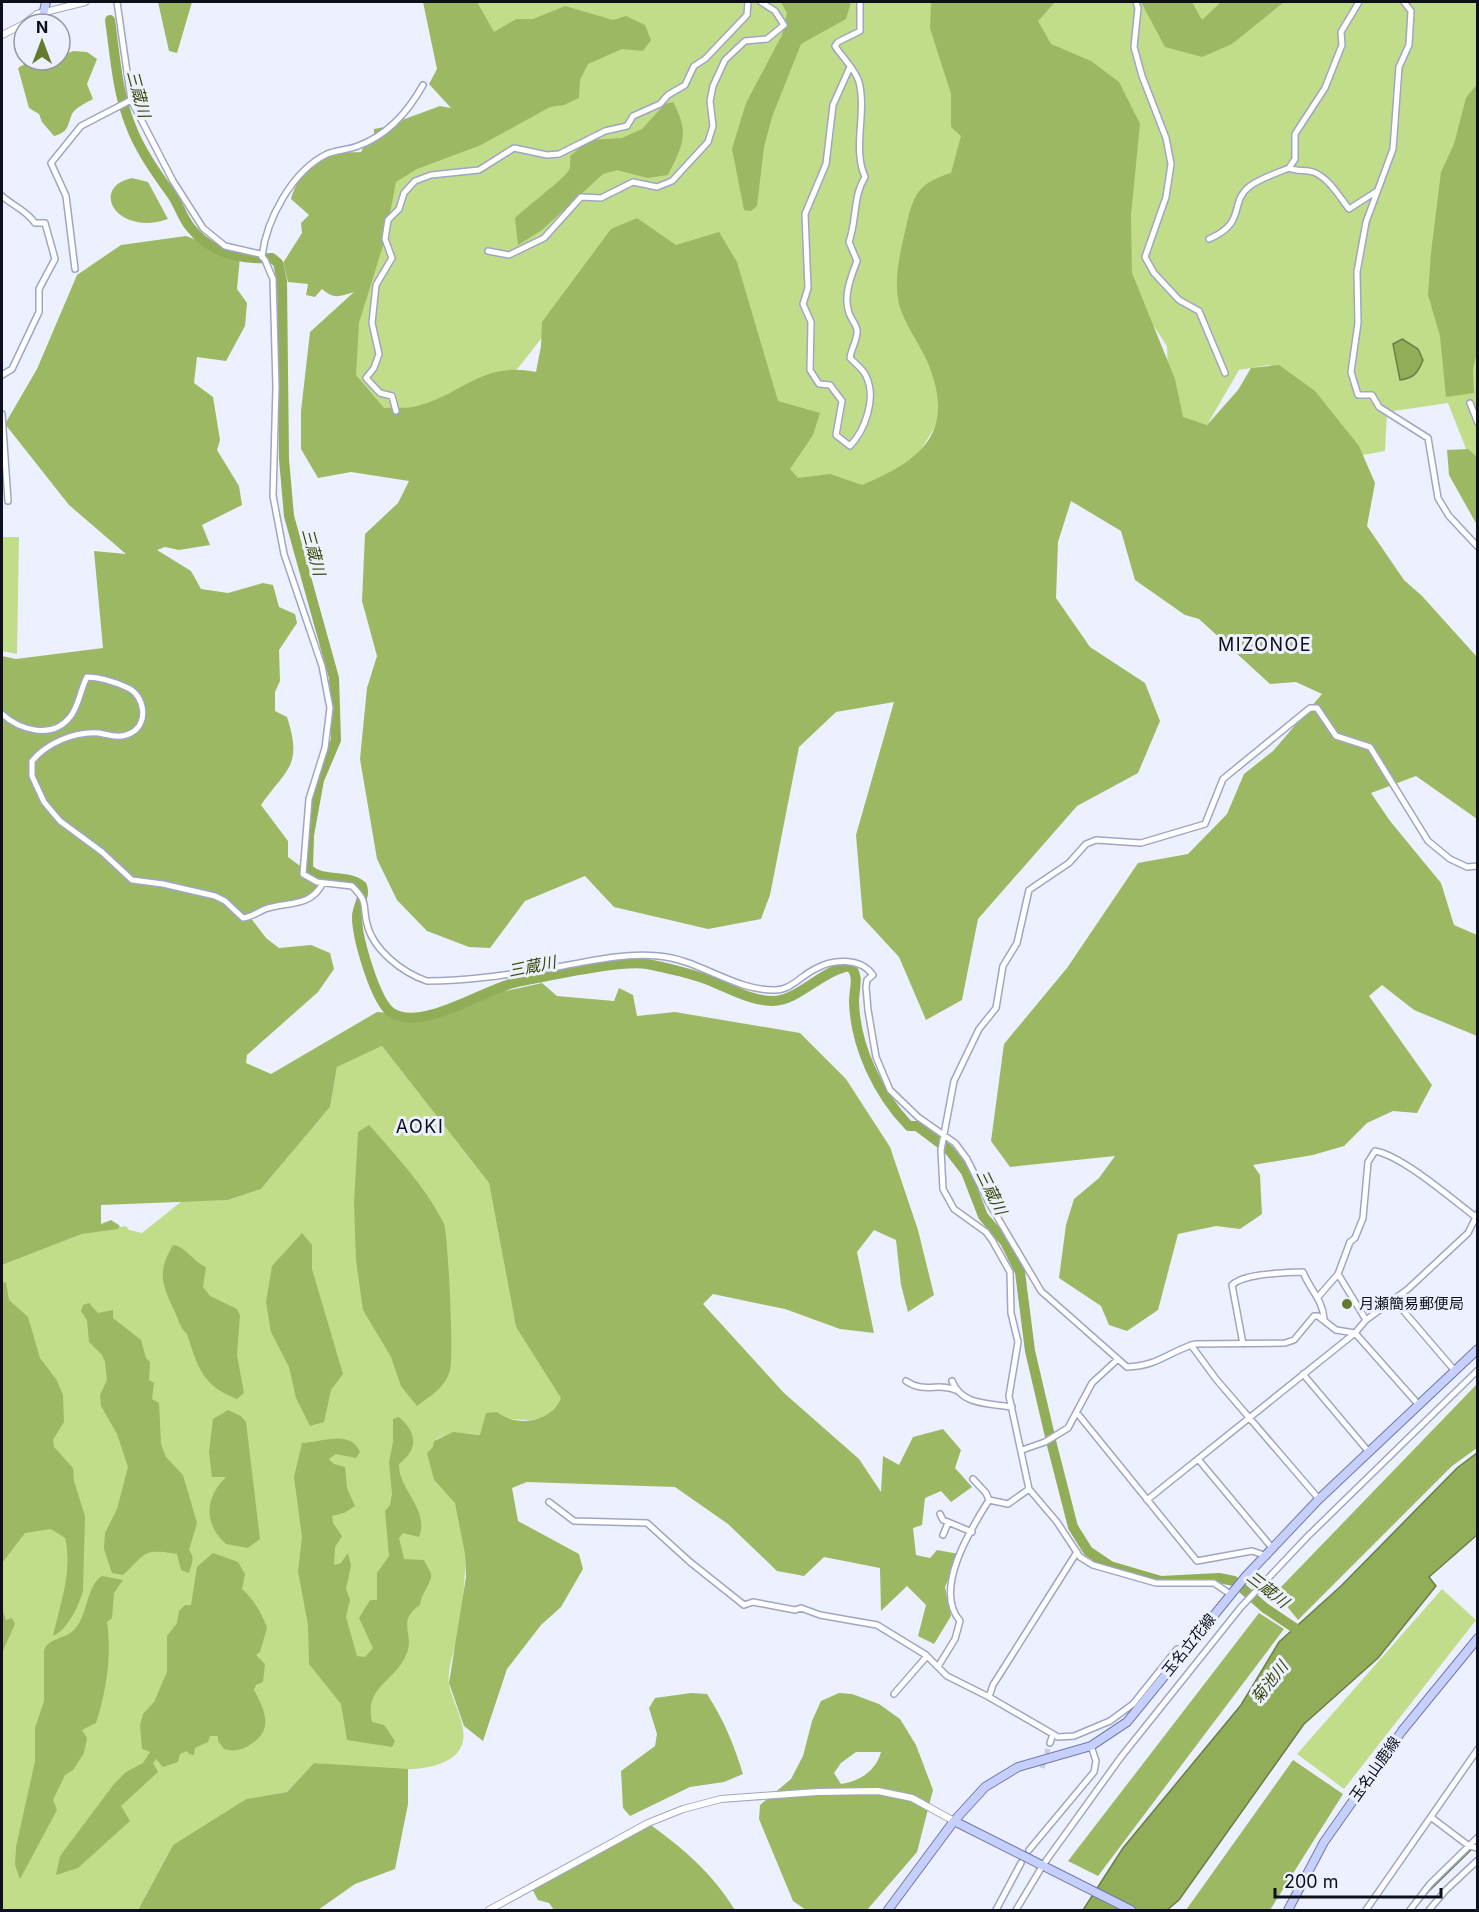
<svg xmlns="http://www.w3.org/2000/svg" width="1479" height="1912" font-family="Inter,'Noto Sans JP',sans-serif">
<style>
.green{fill:#c1dd89}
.forest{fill:#9db862;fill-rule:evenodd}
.water{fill:#92ad57;stroke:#6a7e45;stroke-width:1.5}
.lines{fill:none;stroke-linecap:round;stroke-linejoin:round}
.stream{stroke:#6a7e45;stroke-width:1.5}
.river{stroke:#92ad57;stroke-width:10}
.minor-tunnel{stroke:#cbcedc;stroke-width:5;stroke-dasharray:5 2.5;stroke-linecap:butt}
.minor-casing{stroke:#9fa6c5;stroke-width:8}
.tertiary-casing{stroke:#9fa6c5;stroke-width:8}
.primary-casing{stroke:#6e79ad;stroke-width:10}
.minor{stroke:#fff;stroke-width:5}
.tertiary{stroke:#fff;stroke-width:6}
.primary{stroke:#c7d0fd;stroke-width:8}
.poi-dot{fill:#647b2d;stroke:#edf0fe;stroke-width:2}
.labels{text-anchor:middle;stroke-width:6;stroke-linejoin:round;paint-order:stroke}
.poi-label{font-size:15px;fill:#0d101a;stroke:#edf0fe;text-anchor:start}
.street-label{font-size:15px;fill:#0d101a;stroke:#edf0fe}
.water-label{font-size:16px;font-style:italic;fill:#394908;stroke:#edf0fe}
.quarter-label{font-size:18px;letter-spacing:1.5px;fill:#0d101a;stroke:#edf0fe}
</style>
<rect width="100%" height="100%" fill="#edf0fe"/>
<path class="green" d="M469,2H956L978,154L950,402L897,489L771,485L626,231L496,396L373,432L328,397L389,161L523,107Z
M1040,2H1477V477L1448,403L1387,412L1385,451L1352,457L1269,365L1239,370L1207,425L1169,414L1167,346L1120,276L1033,36Z
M2,537H19L17,654L2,651Z
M382,1046L489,1183L516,1327L562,1398C551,1424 527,1421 504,1418L480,1435C466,1432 446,1432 434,1441V1480C440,1488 450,1495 455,1503C473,1532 463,1607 457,1639C454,1652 447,1670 449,1684C453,1708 479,1740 450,1759C419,1779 350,1765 314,1763L287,1792L246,1799L173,1845L138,1910H2V1265L82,1234L126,1226L129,1230L142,1233L182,1201L228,1200L261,1189L330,1107L337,1067Z
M1442,1589L1476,1620L1344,1789L1297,1754Z"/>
<path class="forest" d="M158,2H192L177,53L169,51Z
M423,2H477L494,32L516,19H533L565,6L613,20L626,16L645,25L651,40L643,51L622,49L588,64L580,80L579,98L564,105L550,107L481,145L417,169L396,182L385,239L359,323L356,375L384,408C395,407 407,409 417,406C464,394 481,361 536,372L541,346L542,322L611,229L637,218L676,245L719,232L737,262L778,401L820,413L813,435L790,469L798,478L830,474L862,485C923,460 957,431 927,361C919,343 904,323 899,304C893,276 901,250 907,223C914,192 920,183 951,173L961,136L951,127V94L930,28L931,2H1055L1038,21L1051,44L1091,61L1119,82L1140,124L1131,215L1132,273L1175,379L1183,417L1207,425L1238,390L1251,368L1279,365L1315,391L1359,446L1375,483L1367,526L1404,580L1422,596L1477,657V819L1416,776L1371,793L1390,821L1441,883L1454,925L1477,935V1036L1414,1010L1382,985L1369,996L1432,1085L1417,1113L1393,1111L1367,1123L1344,1146L1313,1155L1253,1165L1260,1175L1262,1214L1240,1229L1216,1226L1178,1234L1158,1310L1127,1331L1109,1325L1101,1306L1059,1278L1066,1225L1074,1199L1099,1178L1115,1156L1010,1167L991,1141L1004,1044L1067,968L1138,863L1188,854L1227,814L1244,774L1273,751L1322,694L1296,682L1270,684L1199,619L1185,615L1135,580L1121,531L1071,501L1058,542L1056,598L1090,647L1145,683L1160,721L1138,773L1077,806L978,919L962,1000L926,1020L899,957L863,918L856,835L894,702L836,712L799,747L770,895L761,919L708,929L614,907L585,876L525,901L490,948L469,947L427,931L397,900L377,859L360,759L367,688L377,656L362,601L365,534L398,503L409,481L351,472L318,478L301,449V411L310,332L354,292C341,296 334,300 322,289L315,297L306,295L308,284L288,282L283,263L302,233L301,223L309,215L291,199C296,181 309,162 327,154C336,151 352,153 361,152L366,142L374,137V129L385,127L399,117L402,120L440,106L451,108L429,84L437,69Z
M781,2H851L846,19L801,44L772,117L764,147L757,206L751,211L744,210L732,149L746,103L782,35L787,13Z
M1141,2H1192L1202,20L1221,2H1284L1232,44L1202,57L1165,47Z
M74,51L87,52L97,59L87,84L93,99C86,103 76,107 72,114C67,126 69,132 54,136L42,122L39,114L29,108L18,68L31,60H60V55Z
M1477,84L1478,348L1473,369L1474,393L1446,397L1440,336L1428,295L1431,253L1441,172L1454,144L1466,98Z
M673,102C690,133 683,145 668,175L647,178L617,170L603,174L542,230L518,245L515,218C524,209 566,177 569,170C571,166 570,160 570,156L589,140L622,138L642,129L665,104Z
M132,178L148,182L168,219C116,237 89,187 132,178Z
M186,236L240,257L237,289L247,303L245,326L226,361L197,357L194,383L213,397L220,440L217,450L239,486L242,505L202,525L210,545L179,550L165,547L157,550L191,571L201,589L228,593L263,583L273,585L279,607L295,614L297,623L279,650L280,681L275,692V711L287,717C303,766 287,768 261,805L288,841V857L323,883L312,898L250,917L266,938L279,948L311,945L330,953L334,969L318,992L247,1055L246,1063L271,1074L377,1012L392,1013L401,1017L443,1013L496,993L542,983L557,996L614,1001L619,988L633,995L637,1016L675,1012L800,1033L846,1079L890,1147L918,1230L934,1295L908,1312L901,1285L896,1240L874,1230L857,1252L874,1333L840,1329L785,1309L713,1294L703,1304L784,1393L859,1459L881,1492L883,1456L899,1465L913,1437L943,1429L961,1450L955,1468L972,1487L951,1502L941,1491L925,1498L922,1525L913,1528L916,1555L930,1558L937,1550L959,1554L945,1587L951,1616L934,1644L918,1636L926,1605L907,1586L881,1611L880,1568L824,1557L804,1576L777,1571L728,1524L675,1487L527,1482L512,1488L518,1521L579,1554L583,1569L561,1607L541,1625L507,1669L483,1741L464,1726L449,1683L466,1577L465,1554L455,1503L434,1480L427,1453L433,1447L434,1441L453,1432L480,1435L486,1413L497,1412C517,1428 552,1422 561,1398L516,1327L489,1183L382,1046L337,1067L330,1107L261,1189L228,1200L101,1205V1224L111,1220L120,1226L118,1229L82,1234L2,1265V656L16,659L103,648L94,551L126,554L69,505L5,424L37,369L77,275L121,245Z
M1468,449L1477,457V525L1449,475L1447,450Z
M369,1125C394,1153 428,1190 444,1224C448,1234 454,1356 450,1370C446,1387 430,1396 417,1406L401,1386L391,1357L363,1310L356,1260L354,1203L358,1132Z
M302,1233L312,1245V1269L343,1374L331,1390L324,1422L310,1426L296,1398L289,1367L271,1332L266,1302L272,1266Z
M173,1245C187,1247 193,1262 206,1267L203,1287L210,1296L237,1309L240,1315L237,1355L244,1393L237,1399C202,1386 198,1367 187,1334C179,1327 178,1317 173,1308C161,1282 158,1271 173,1245Z
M6,1282L9,1300L28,1317L40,1358L56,1379L63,1395L64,1422L53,1440L54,1447L73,1468L74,1481L85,1516L83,1591C79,1606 67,1630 53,1636C60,1604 73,1571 65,1538L51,1529L25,1533L2,1563V1283Z
M89,1303L98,1313L113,1310V1318L141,1340L146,1358L150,1362L149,1380L154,1383L152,1399L159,1403L161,1444L166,1457L183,1475L197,1523L189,1550C196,1559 191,1564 189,1573L181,1570L177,1554C142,1548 147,1553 123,1575L112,1573L104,1549L105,1533L117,1509L128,1467L117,1434L101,1406L100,1395L107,1380L105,1362L102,1355L89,1342L87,1320L81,1311L83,1305Z
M1477,1384V1448L1452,1466L1298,1620L1281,1599V1587Z
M228,1410L241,1416L246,1422L260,1539L248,1548L226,1544C203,1524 205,1497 226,1477H212L209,1452L213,1419Z
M399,1417C418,1434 418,1449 399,1464C398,1489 430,1510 419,1537L403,1533L399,1538L404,1559L424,1560C426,1565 430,1570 431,1574C433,1581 421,1593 420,1605C395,1622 416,1634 406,1655C395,1682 364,1686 372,1722L384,1725L395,1741L392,1747L347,1740L341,1704L309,1664L308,1625L298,1571L302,1537L294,1477L302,1443C323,1442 350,1429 360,1452L356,1458L336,1454L329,1459L334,1464L345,1467L347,1488L355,1506L344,1513L332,1516L333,1523L342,1536L335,1547L334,1565L341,1563L348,1553L351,1566L346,1589L350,1600L346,1617L357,1656L365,1657L373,1648L359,1618L370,1600H377V1573L389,1556L385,1511L390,1505L392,1494L389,1462L393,1442V1419Z
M213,1553L238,1562L245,1574L242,1589C252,1597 263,1615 267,1628L260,1652L256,1655L265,1664L263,1682L256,1685L254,1690C265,1710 274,1730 251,1744C243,1750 234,1752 224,1749L218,1741V1736H210L208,1742L195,1748L194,1755L189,1754L187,1751L180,1754L178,1762L163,1767L156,1759L153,1763L158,1772L121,1806L130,1821L78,1868L56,1875L60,1856L114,1784L126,1772L143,1763L150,1752L142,1749L140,1725L143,1714L154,1702L167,1672V1636L177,1623L179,1611L185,1605H191L197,1567Z
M102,1576L123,1580L114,1593L112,1618L107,1622C112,1656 106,1692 96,1723L82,1730L87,1738L84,1753L73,1770L65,1775L53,1800L57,1810L20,1879L15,1865L16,1847L35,1761V1728L44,1701V1650C49,1638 65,1639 74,1630C88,1616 86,1586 102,1576Z
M2,1609L6,1620L12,1618L15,1624L2,1653Z
M1259,1613L1284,1629L1098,1876L1068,1861Z
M691,1693L707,1694C724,1720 734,1745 743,1774L724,1782L690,1787L630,1816L623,1808L621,1771L655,1746L657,1734L649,1708L655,1698Z
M839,1693L852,1694L879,1704L900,1719L916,1745L933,1790L917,1852L867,1910H806L793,1901L759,1819L760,1805L791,1779L803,1756L812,1721L821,1701ZM856,1752H881C876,1771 860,1781 841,1784L834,1773L841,1763Z
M1293,1760L1343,1794L1270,1910H1186Z
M314,1763L408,1769V1804L395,1869L355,1884L318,1910H138L173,1845L246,1799L287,1792Z
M648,1823C683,1848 712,1873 735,1910H554L549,1903L538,1900L531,1887Z"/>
<path class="water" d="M1402,339L1418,349L1423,360C1418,373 1414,378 1400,380L1393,344Z
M1477,1453V1535L1429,1577L1436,1586L1378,1658L1304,1724L1179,1900L1167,1910H1083L1123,1848L1241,1705L1279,1642L1341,1586L1457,1468Z"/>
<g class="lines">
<path class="stream" d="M1413,1910L1429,1891L1473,1848"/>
<path class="river" d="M110,20C115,55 117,91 130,124C139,149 156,173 172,195C179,205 182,217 190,227C210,253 240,260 272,258L278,263L282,281L284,459L289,516L334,678L336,740L319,780L309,835L308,869C323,883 346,873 362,886C366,897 357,906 357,917C357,937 375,1002 392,1013C423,1032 486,988 517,982C548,976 619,960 647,964C664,967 697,975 713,982C731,989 752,1001 773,1001C798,1001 822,970 850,966C860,977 854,988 854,1001C855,1046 878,1094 909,1126H917L949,1150L966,1172L983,1216L1005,1242L1020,1272L1030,1351L1052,1445L1073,1527L1088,1551L1110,1566L1161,1581L1219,1578L1234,1581L1265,1608L1305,1635"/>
<path class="minor-tunnel" d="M1042,1768L1050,1743"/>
<g class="minor-casing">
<path id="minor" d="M117,2L131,100L173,181L203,228L225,246L260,254L265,260L273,279L276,387L273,496L284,554L322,666L330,708L325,748L309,799L303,874L317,882L352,886C369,903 362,904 367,924C373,950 403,973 427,981C473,981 518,973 563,966C594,960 626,953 658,956C699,959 734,991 775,990C791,990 802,975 815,969C832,959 860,957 873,975L867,980L866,987L868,1010L876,1057L890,1090L918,1117L955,1143L967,1159L989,1203L1041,1291L1127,1367C1158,1366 1168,1352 1195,1344L1285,1343L1294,1340L1314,1316H1318L1336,1330L1355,1333L1418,1404
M1136,2L1138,8L1134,47L1142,76L1166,138L1171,164L1166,197L1145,257L1154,273L1179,300L1199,311L1225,373
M1359,2L1341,32L1342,45L1325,88L1295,134V159L1289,168C1297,172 1305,169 1313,172C1328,177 1339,196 1349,209L1377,191
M1404,2L1411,11L1409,45L1399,67L1393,149L1366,222L1357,272L1358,323L1351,372L1358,395H1372L1379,407L1428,438L1438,498L1449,516L1478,547
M850,67L833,105L826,164L805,214L808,288L803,304L811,322L810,370L819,384L830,385L842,401L836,435L850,446C865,430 877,398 866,376C864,370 855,363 850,358C851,349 858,339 857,330C856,324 851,319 849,313C843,296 851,277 857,261L849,242C857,219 853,196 865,177C852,148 867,113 859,82C856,70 842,57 835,46L838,42L860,31V2
M2,196C13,206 26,210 35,223H45L55,259L39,289V312L12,369L2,375
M1209,239C1248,222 1228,203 1250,186C1261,178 1277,173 1289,168
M488,251L509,255L544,238L581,197L601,198L633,182L657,187L672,181L708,142L713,126L710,101L713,86L725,60L745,41L767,39L784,25L775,11L761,2
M262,257C266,220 292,171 327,154C336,150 348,150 358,146C388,135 408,112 423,85
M75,269L66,196L51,163L81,126L131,100
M1470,403L1478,423
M396,411L392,396L380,393L366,378L374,368L379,354L372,323L376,285L392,258L385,239L388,220L399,209L404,193L415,181L431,175L479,170L514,148L547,155L559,154L605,131L627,126L633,116L660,104L668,95L685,85L694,66L705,59L747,15L748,2
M2,414L8,501
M2,714C20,730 52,740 70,717C79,706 80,690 87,677C102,677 115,682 128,688C145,696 149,724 131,733C120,739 110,735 99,733C75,731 47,743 32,761V776L44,802L60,821L102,852L132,880L163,884L215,896L225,901L243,918C251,917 258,912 265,909C288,901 310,908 323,883
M1338,1274L1366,1320
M1318,1297L1338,1274L1350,1242L1355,1238L1363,1218L1368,1162L1375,1151C1403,1156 1453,1200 1477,1218
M1395,1301L1455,1371
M1243,1344L1232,1285C1245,1273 1285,1273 1303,1272C1310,1290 1323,1300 1324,1319
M1191,1345L1216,1379L1319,1499
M1303,1374L1368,1451
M906,1381C925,1394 938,1382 955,1390
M952,1381C962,1406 989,1403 1012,1407
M1077,1413L1197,1561L1252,1551L1267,1556
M1022,1450L1045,1442L1068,1428L1092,1383L1118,1359
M1198,1459L1273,1549
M973,1479L986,1493L989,1500
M1147,1500L1355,1333L1366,1320L1408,1289L1468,1233L1478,1213
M549,1502L574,1521L647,1523L690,1562L744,1605L753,1602L795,1610L801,1608L820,1615L877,1625L926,1655L947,1676L989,1697L1058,1737L1074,1736L1110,1721L1133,1704L1177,1649H1185
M940,1514L943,1520L972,1532
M943,1535L948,1523
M1230,1594L1214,1583H1156L1093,1565L1080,1557L1057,1522L1029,1489L1009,1396L1018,1342L1011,1313L1010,1272L992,1240L986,1232L954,1209L943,1189L941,1150L954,1081L979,1029L996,1008L1003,966L1017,943L1029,890L1069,863L1086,844L1096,840L1141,843L1205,824L1223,779L1310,708H1317L1336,736L1370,747L1428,841L1450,859L1467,867L1478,866
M939,1665L955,1639L960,1621C933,1590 970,1530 989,1500L1008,1504L1029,1489
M894,1694L927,1656
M989,1697L993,1685L1077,1552
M1050,1743L1053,1734
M1432,1818L1469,1846L1478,1848
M1029,1850L1094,1772L1096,1761L1091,1746
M996,1910L1021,1863
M1016,1910L1043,1865L1121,1757L1241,1607L1307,1537L1478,1370
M1366,1910L1478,1749
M1410,1910L1430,1884L1478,1837
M1429,1910L1446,1890L1478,1860"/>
</g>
<g class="tertiary-casing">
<path id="tertiary" d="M24,24L37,14L85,2
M2,35L24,24
M489,1910L648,1823L683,1809L721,1799L817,1792L878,1791L912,1798L954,1821"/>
</g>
<g class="primary-casing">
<path id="primary" d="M44,11L46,2
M954,1821L1131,1910
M888,1910L954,1821L985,1787L1018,1767L1091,1746L1127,1722L1246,1576L1319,1499L1478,1349
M1288,1910L1324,1842L1402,1731L1478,1638"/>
</g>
<use href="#minor" class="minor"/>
<use href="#tertiary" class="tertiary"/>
<use href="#primary" class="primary"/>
</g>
<circle class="poi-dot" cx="1347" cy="1304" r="6"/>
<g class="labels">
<g class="poi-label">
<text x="1359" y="1309">月瀬簡易郵便局</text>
</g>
<g class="street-label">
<text transform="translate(1189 1645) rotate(-51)" y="5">玉名立花線</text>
<text transform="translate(1375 1769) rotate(-55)" y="5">玉名山鹿線</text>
</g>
<g class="water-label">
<text transform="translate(139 94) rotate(75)" y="6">三蔵川</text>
<text transform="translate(314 552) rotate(75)" y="6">三蔵川</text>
<text transform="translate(532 966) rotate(-11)" y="6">三蔵川</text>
<text transform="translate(992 1192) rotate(64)" y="6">三蔵川</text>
<text transform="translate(1268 1589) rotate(38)" y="6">三蔵川</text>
<text transform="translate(1269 1682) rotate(-52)" y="6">菊池川</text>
</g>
<g class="quarter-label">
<text x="1265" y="651">MIZONOE</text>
<text x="420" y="1133">AOKI</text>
</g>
</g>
<rect width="1479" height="1912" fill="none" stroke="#0d101a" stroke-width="6"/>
<g transform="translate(42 42)"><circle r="28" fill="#edf0fe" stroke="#9396a3" stroke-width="1.5"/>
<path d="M0-4.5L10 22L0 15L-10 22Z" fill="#647b2d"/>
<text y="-9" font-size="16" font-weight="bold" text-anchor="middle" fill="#0d101a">N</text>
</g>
<path d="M1275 1888v9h166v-9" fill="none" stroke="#0d101a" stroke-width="3"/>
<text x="1284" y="1888" font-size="18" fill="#0d101a" stroke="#edf0fe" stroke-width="4.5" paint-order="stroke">200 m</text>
</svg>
